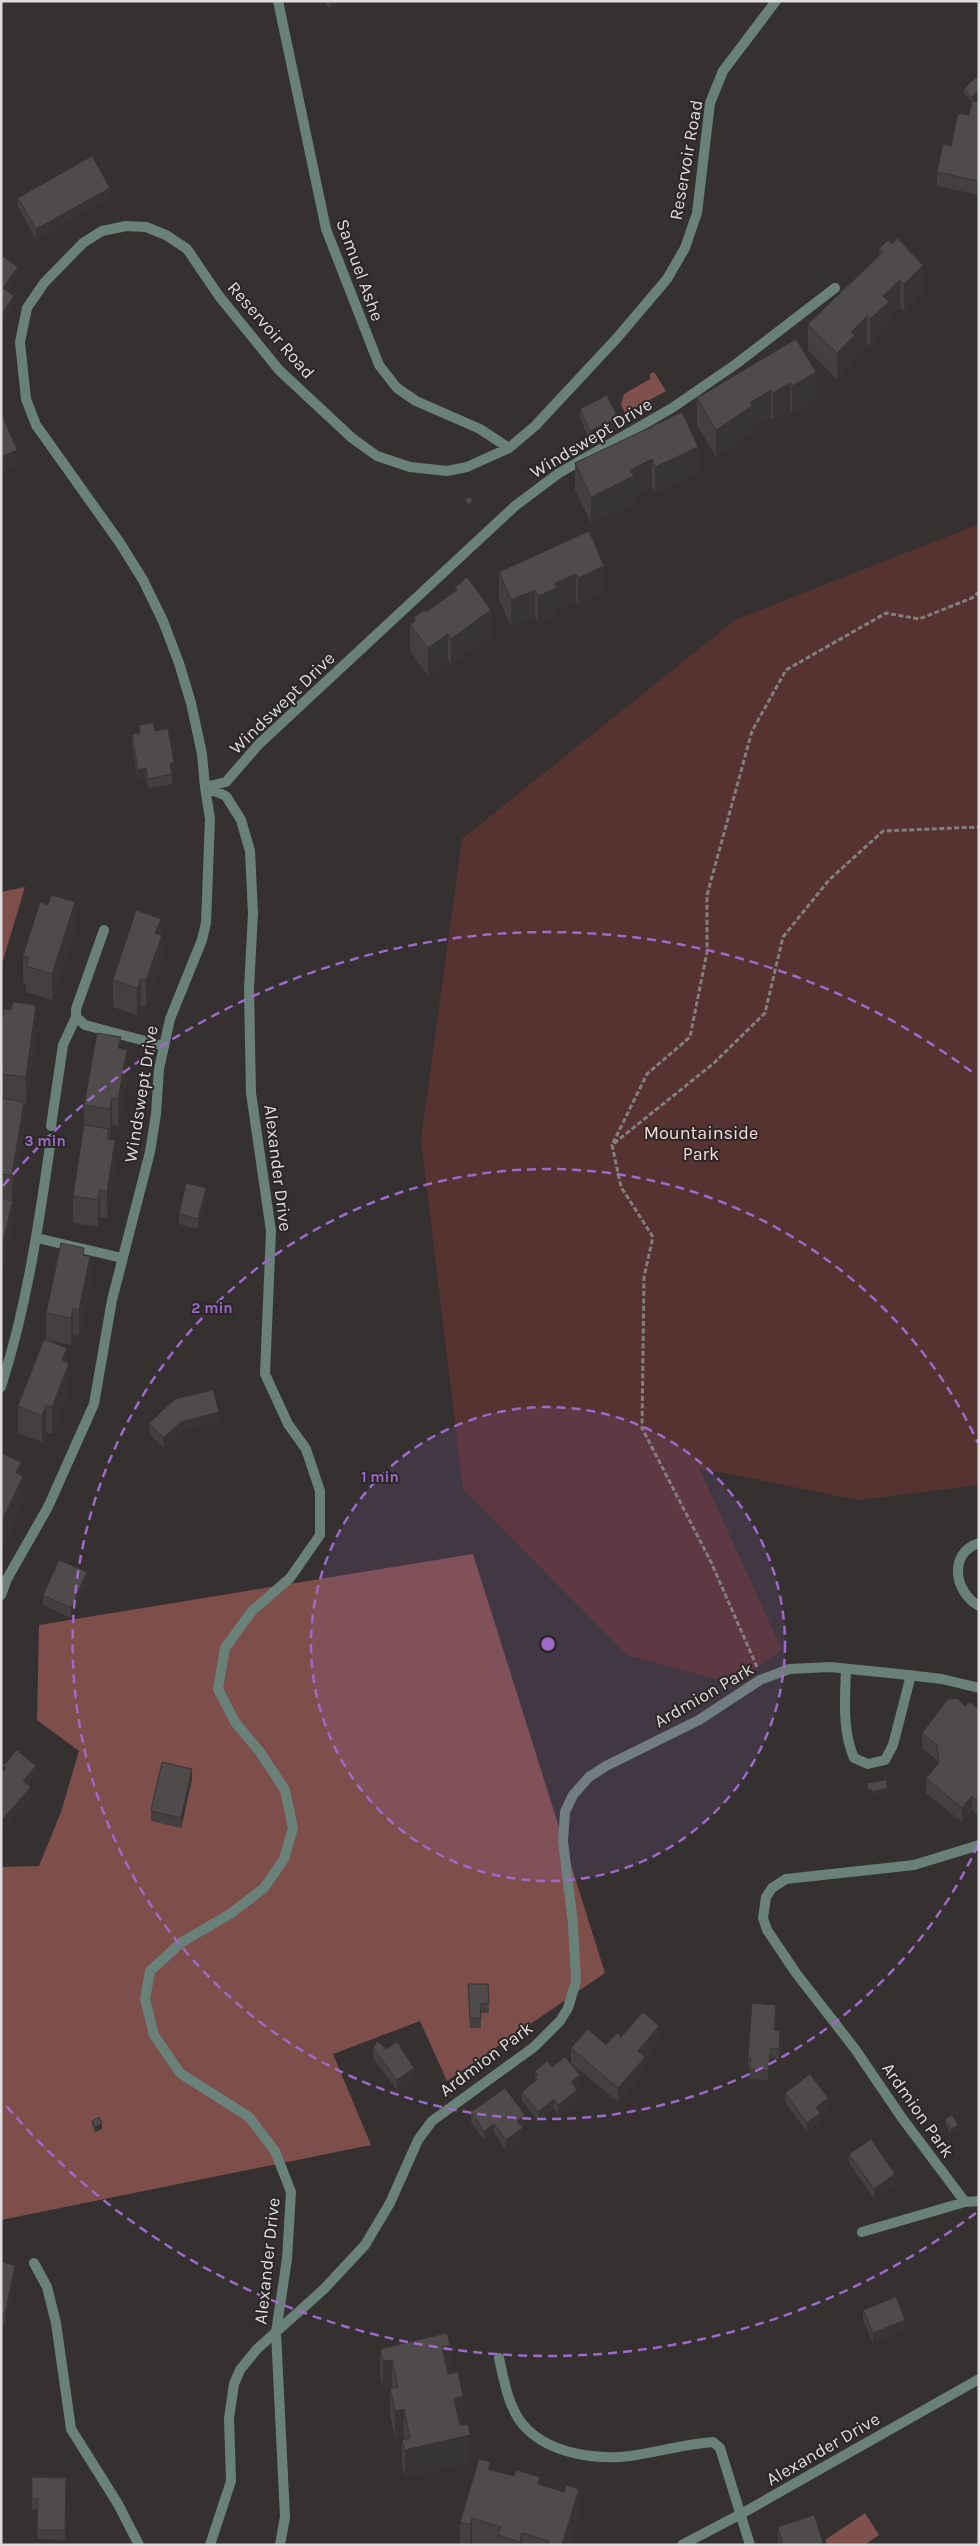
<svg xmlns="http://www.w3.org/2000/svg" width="980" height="2546" font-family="Karla,sans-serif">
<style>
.green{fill:#563331}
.forest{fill:#7e4e4a}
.water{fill:#80504d}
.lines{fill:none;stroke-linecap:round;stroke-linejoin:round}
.path{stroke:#827f7f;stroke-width:3;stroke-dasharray:5 2.5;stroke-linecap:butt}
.service{stroke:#6a8179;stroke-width:10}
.minor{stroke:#6a8179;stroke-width:10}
.wall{fill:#444040}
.shaded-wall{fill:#373434}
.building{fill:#4f4b4a;stroke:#373434}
.ring{fill:none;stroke:#9e6ac9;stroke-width:2.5;stroke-dasharray:9 6}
.labels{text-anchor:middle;stroke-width:4;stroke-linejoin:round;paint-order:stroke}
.street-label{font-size:18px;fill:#dedcdc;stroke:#2b2727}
.park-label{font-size:18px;fill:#fbd9d6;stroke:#2b2727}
.centre{fill:#9e6ac9;stroke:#2b2727;stroke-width:2.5}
.ring-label{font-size:15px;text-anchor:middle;font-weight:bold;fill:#9e6ac9;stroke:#2b2727;stroke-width:4;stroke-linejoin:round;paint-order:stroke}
</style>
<rect width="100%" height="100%" fill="#353131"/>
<path class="green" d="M979,524V1485L858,1500L699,1468L782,1650L731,1683L627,1655L463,1489L421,1140L462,839L735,620Z"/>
<path class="forest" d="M25,887L1,967V892Z
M473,1554L605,1973L447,2081L420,2021L333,2054L371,2145L1,2220V1867L39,1866L61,1812L79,1751L37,1720L39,1625Z"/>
<path class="water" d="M654,372L666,391L631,410V414L627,416L621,405L624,394L650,379V374Z
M865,2513L879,2535L864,2545H828L825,2540Z"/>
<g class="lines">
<path class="path" d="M613,1143L647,1074L690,1037L707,952V895L752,731L786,670L886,613L919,619L972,598L979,592
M757,1667L711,1562L642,1428L644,1277L653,1237L621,1187L612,1145L714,1063L765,1013L783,937L829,880L883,831L979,827"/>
<path class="service" d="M104,930L76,1009V1017L85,1025L164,1046
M51,1126L63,1045L76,1017
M37,1238L122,1258
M1,1387C27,1306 39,1223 51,1139
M846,1669C845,1699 842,1730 854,1758L868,1764L885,1760L893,1745L911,1675
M34,2263L47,2287L56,2323L71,2429L118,2504L139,2545"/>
<path class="minor" d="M278,1L326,229L379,365L397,388L416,401L480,429L509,448
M979,1543C948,1553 954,1592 979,1606
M1,1595L7,1579L48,1507L94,1404L112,1300L150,1152L156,1114L159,1069L170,1019L202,940L206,923L210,819L205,787L226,782L259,744L515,506L559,473L672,408L736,364L835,288
M965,2202L902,2118L855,2049L796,1973L767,1930L763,1918L766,1897L772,1888L786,1879L914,1865L979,1845
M862,2232L965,2202L979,2201
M499,2358C504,2381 509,2411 526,2428C551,2454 597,2460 630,2456C658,2452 685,2444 713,2442L720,2448L750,2545
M210,2545L231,2481L229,2418L234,2384L240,2370L257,2349L324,2289L365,2245L390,2203L418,2140L432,2121L534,2047L560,2021L568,2008L576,1981L573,1924L563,1841L565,1812L573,1795L589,1777L606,1766L699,1720L760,1680L789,1669L830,1667L899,1674L942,1679L979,1688
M280,2545L285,2517L276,2332L287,2259L291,2192L275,2151L249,2117L180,2073L154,2035L145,1999L150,1971L182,1942L230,1914L264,1888L284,1859L293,1828L285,1790L260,1752L235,1722L218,1689L225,1648L252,1611L290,1578L320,1535V1491L306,1449L288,1424L265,1374L271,1231L251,1093L249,989L253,913L250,851L241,820L226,796L205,787L202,754L191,703L179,663L163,621L143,580L120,543L36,425L26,399L20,342L27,308L44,283L83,243L102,231L126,226L146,227L166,235L187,249L219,296L279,370L352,438L377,456L410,467L447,471L467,467L509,448L535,426L617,338L667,279L685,248L697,213L710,103L723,71L776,1
M682,2545L741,2514L979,2379"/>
</g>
<path class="wall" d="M324,1H340L330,9Z
M976,77L973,101L979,102V195L937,186V172L969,115L972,102L964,94V89Z
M18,198H110L36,239L18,207Z
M879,249L923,292L904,311L900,307L889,317V328L870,346L867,343L855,355V362L837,379L808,350V324L879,255Z
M796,339L816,399L792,413L790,410L773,420L771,417L752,428V433L716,457L697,425V398Z
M580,409L618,428L590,441L580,418Z
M682,412L698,473L655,494L652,486L634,495V503L591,523L575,490V463Z
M589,531L604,593L578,605L576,601L557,609V614L538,623L535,616L511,627L499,599V572Z
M455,587L491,636L451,665L448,661L428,675L410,651V625L414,622V617L426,612L455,592Z
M139,725L155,731L174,773H172V784L148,788L146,778L138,780L132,744V734L139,733Z
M75,929L52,1000L26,992V984L23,983V956Z
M161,935L162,962L146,1007L141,1005L137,1015L113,1007V980Z
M1,1027L36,1032L26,1104H24V1129L12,1200L13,1227L1,1277Z
M121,1049L127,1076L118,1126L112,1125L110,1136H109V1139L115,1167L107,1218L100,1217L98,1227L73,1223V1196L84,1126V1105Z
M206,1197L198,1229L179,1224V1214Z
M84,1256L90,1284L79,1336L73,1335L71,1345L48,1340L67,1362L69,1390L52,1434L46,1432L42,1442L18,1433V1406L46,1340V1313Z
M219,1422L181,1431L163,1448L149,1433V1423Z
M1,1453L21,1475L23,1503L2,1548L1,1547Z
M87,1582L71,1618L43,1605V1595Z
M965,1706L979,1710V1816L972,1810L962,1822L926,1793V1778L938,1765L937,1760L922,1748V1733Z
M192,1779L181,1828L151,1821V1811Z
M468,1984H488L489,2013H481V2028H470Z
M776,2015L775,2030L780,2040L779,2059L771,2058L768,2080L750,2079V2068L748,2067V2058Z
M621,2037L659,2040L645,2058V2071L618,2102L571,2063V2048L606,2045Z
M373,2048L414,2077L397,2090L373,2058Z
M552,2067L580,2085L576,2088L577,2099L558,2115L554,2109L538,2121L522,2101V2092L535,2082V2071Z
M785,2093L828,2108L820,2114V2122L807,2132L785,2102Z
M471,2112L525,2125L522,2127L523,2138L506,2150L494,2133L484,2140L471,2122Z
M945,2119L958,2130L951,2134L945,2124Z
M92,2121L102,2129L95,2132L92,2125Z
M849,2154L895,2184L874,2199L849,2163Z
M1,2262L15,2274L5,2323H1Z
M863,2310L905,2330L873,2343L863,2320Z
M380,2349L450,2372L448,2373L463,2423L459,2424L470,2462L405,2477L402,2466V2440L404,2439V2436L395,2438L390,2415V2388H392V2386L383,2388L380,2375Z
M491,2470L540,2485L579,2516L570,2545H460V2522Z
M32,2477L66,2478L65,2540L37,2539V2509H32Z
M778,2527L824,2545H779L778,2541Z"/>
<path class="shaded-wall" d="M330,1H340L330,9Z
M979,90V95L972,102V97Z
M110,188V198L36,239V229Z
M923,265V292L904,311V284Z
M18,267V277L3,298V288Z
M900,280V307L889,317V328L870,346V319L883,296Z
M14,296V306L1,324V314Z
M867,316V343L855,355V362L837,379V353L851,332Z
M816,372V399L792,413V386Z
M790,383V410L773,420V393Z
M771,390V417L752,428V433L716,457V430L750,403Z
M618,418V428L590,441V431Z
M698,447V473L655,494V467Z
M17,450V465L1,472V457Z
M652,459V486L634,495V503L591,523V497L630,470Z
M472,503V508L467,509V504Z
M604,566V593L578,605V578Z
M576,574V601L557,609V614L538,623V596L555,583Z
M535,590V616L511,627V600Z
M491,610V636L451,665V639Z
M448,634V661L428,675V648Z
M174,763V773L170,774V764Z
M146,768V778L138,780V770Z
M75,902V929L52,1000V974Z
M161,919V939L162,935V962L146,1007V980L155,933Z
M141,979V1005L137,1015V988Z
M36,1005V1032L26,1104V1077Z
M127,1050V1076L118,1126V1099Z
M112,1098V1125L110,1136V1109Z
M24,1102V1129L12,1202V1175Z
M115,1140V1167L107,1218V1191Z
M206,1188V1197L198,1229V1219Z
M100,1190V1217L98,1227V1200Z
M13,1201V1227L1,1277V1250Z
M90,1257V1284L79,1336V1310Z
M73,1308V1335L71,1345V1318Z
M67,1348V1369L69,1363V1390L52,1434V1407L62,1360Z
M46,1405V1432L42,1442V1416Z
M219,1412V1422L181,1431L163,1448V1438L181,1422Z
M21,1462V1481L23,1476V1503L2,1548V1521L16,1473Z
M87,1572V1582L71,1618V1608Z
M36,1766V1776L23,1791V1781Z
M192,1769V1779L181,1828V1818Z
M31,1787V1797L1,1831V1821Z
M888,1788V1793L872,1797V1792Z
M871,1789V1794L868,1795V1790Z
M972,1796V1810L962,1822V1808Z
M659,2026V2040L645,2058V2071L618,2102V2088L638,2051Z
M771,2048V2058L768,2080V2071Z
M414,2068V2077L397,2090V2080Z
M580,2075V2085L571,2092V2082Z
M577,2090V2099L558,2115V2105Z
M828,2098V2108L820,2114V2122L807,2132V2123L816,2107Z
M554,2099V2109L538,2121V2112Z
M525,2115V2125L517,2130V2121Z
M102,2124V2129L95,2132V2127Z
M494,2124V2133L484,2140V2131Z
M958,2125V2130L951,2134V2129Z
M523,2128V2138L506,2150V2140Z
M895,2174V2184L874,2199V2189Z
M15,2265V2274L5,2323V2314Z
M905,2320V2330L873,2343V2333Z
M450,2345V2372L442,2374V2347Z
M392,2360V2386L383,2388V2361Z
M463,2396V2423L454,2425V2399Z
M404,2409V2436L395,2438V2411Z
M470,2435V2462L405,2477V2450Z
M579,2489V2516L570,2545H562Z
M472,2518V2545H470V2525Z
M522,2533V2545H520V2542Z"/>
<path class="building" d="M976,77L979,79V90L972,97L964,89Z
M972,101L979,102V181L937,172L943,144L951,146L958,113L969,115Z
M92,156L110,188L36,229L18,198Z
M897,238L923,265L904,284L900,280L883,296L889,302L870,319L867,316L851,332L855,335L837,353L808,324L883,252L879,249L888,240L892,244Z
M1,255L18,267L3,288L14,296L1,314Z
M796,339L816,372L792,386L790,383L773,393L771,390L750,403L752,406L716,430L697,398Z
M607,395L618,418L590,431L580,409Z
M682,412L698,447L655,467L652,459L630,470L634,476L591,497L575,463Z
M1,413L17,450L1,457Z
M471,497L472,503L467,504L465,499Z
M589,531L604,566L578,578L576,574L555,583L557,588L538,596L535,590L511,600L499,572Z
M467,577L491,610L451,639L448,634L428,648L410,625L416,620L414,617L424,610L426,612L457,590L455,587Z
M153,723L155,731L168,729L174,763L170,764L172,774L148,779L146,768L138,770L132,734L140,733L139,725Z
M51,895L75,902L52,974L26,966L29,958L23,956L40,902L48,905Z
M136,910L161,919L155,933L162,935L146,980L141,979L137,988L113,980Z
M13,1002L36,1005L26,1077L1,1074L2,1063H1V1027L4,1009L11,1010Z
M97,1033L121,1037L118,1048L127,1050L118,1099L112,1098L110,1109L84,1105Z
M1,1098L24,1102L12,1175L1,1174Z
M84,1125L109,1129L107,1139L115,1140L107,1191L100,1190L98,1200L73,1196Z
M186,1183L206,1188L198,1219L179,1214Z
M1,1198L13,1201L1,1250Z
M61,1243L84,1248L83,1255L90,1257L79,1310L73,1308L71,1318L46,1313Z
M44,1339L67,1348L62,1360L69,1363L52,1407L46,1405L42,1416L18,1406Z
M213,1390L219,1412L181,1422L163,1438L149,1423L175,1399Z
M1,1453L21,1462L16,1473L23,1476L2,1521L1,1520Z
M59,1560L87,1572L71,1608L43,1595Z
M957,1698L965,1706L970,1702L979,1710V1801L972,1796L962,1808L926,1778L939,1763L937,1745L922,1733L948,1699Z
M17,1750L36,1766L23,1781L31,1787L1,1821V1773L6,1768L3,1766Z
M162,1762L192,1769L181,1818L151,1811Z
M886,1780L888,1788L872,1792L871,1789L868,1790L867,1783Z
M468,1984H488L489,2003L480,2004L481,2018H470Z
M752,2003L776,2005L774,2030L780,2031L779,2049L771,2048L768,2071L750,2069L751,2058H748Z
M643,2012L659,2026L638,2051L645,2057L618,2088L571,2048L588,2029L606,2045L617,2033L621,2037Z
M377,2041L386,2049L397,2042L414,2068L397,2080L373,2048Z
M565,2057L580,2075L571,2082L577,2090L558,2105L554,2099L538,2112L522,2092L537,2080L535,2077L538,2075L535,2071L547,2061L552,2067Z
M810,2074L828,2098L816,2107L820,2113L807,2123L785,2093Z
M505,2088L525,2115L517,2121L523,2128L506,2140L494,2124L484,2131L471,2112Z
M952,2115L958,2125L951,2129L945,2119Z
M99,2117L102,2124L95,2127L92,2121Z
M871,2139L895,2174L874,2189L849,2154Z
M1,2262L15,2265L5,2314L1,2313Z
M896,2297L905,2320L873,2333L863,2310Z
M447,2333L450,2345L442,2347L448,2374L458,2372L463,2396L454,2399L460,2425L468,2424L470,2435L405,2450L402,2440L410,2438L404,2409L395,2411L390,2388L398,2387L392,2360L383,2361L380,2349Z
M479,2459L491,2462L488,2469L514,2476L516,2470L540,2477L538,2484L564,2492L566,2485L579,2489L562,2545H548L549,2541L522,2533L520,2542L498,2535L501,2527L472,2518L470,2525L460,2522Z
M32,2477L66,2478L65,2530H37L38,2499H32Z
M814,2515L824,2545H783L778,2527Z"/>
<circle cx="548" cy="1644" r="237" fill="#9e6ac9" fill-opacity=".12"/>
<g class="ring">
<circle cx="548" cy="1644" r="237"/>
<path d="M978 1845A475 475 0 1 1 978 1443"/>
<path d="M976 2213A712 712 0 0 1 3 2102M3 1186A712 712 0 0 1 976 1075"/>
</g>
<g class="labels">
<g class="street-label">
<text transform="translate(686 160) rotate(-80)" y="6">Reservoir Road</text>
<text transform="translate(360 270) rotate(70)" y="6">Samuel Ashe</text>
<text transform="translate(271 330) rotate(49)" y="6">Reservoir Road</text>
<text transform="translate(591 438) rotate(-31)" y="6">Windswept Drive</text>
<text transform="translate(282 703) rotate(-44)" y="6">Windswept Drive</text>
<text transform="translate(141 1094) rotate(-81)" y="6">Windswept Drive</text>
<text transform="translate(278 1168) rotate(83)" y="6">Alexander Drive</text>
<text transform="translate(704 1695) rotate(-30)" y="6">Ardmion Park</text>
<text transform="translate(486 2059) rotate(-37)" y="6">Ardmion Park</text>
<text transform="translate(918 2110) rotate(55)" y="6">Ardmion Park</text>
<text transform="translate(267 2261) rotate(-84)" y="6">Alexander Drive</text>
<text transform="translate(823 2449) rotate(-30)" y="6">Alexander Drive</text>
</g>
<g class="park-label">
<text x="701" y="1139">Mountainside<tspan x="701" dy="21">Park</tspan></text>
</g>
</g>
<circle cx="548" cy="1644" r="8" class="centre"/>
<g class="ring-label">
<text x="45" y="1146">3 min</text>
<text x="212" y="1313">2 min</text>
<text x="380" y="1482">1 min</text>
</g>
<rect width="980" height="2546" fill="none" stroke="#dedcdc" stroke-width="5"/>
</svg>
